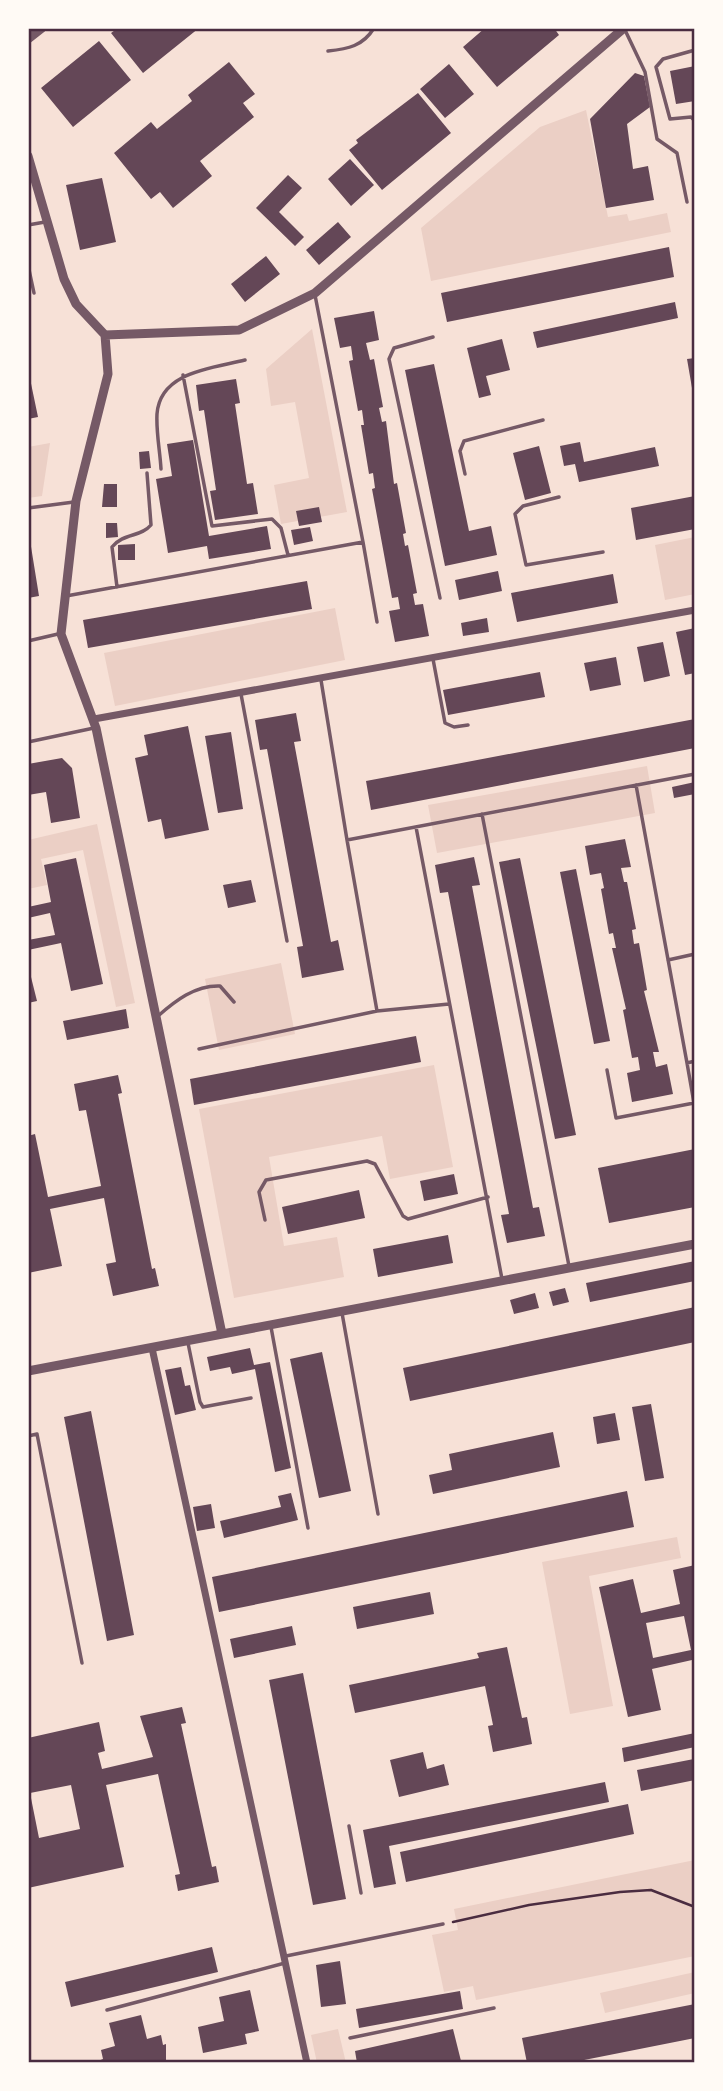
<svg xmlns="http://www.w3.org/2000/svg" width="723" height="2091" font-family="'Archivo Narrow',sans-serif">
<style>
.green{fill:#ebcfc5}
.building{fill:#644757;fill-rule:evenodd}
.lines{fill:none;stroke-linecap:round;stroke-linejoin:round}
.path{stroke:#4a2c40;stroke-width:2.5}
.service{stroke:#755966;stroke-width:3.5}
.minor{stroke:#755966;stroke-width:7}
.tertiary{stroke:#755966;stroke-width:9}
.neatline{fill:none;stroke:#4a2c40;stroke-width:2.5}
</style>
<rect width="100%" height="100%" fill="#f7e1d7"/>
<path class="green" d="M586,110L608,217L627,214L629,221L667,213L671,232L431,281L421,228L540,127Z
M312,329L347,512L281,524L274,485L309,478L295,402L271,406L266,369Z
M50,443L42,496L28,498V447Z
M695,537V594L665,600L655,545Z
M335,608L345,660L115,706L104,653Z
M647,766L655,813L437,853L428,805Z
M97,824L135,1003L116,1007L83,850L41,859L47,885L28,889V840Z
M281,963L295,1034L219,1050L205,979Z
M434,1065L453,1167L390,1179L382,1136L269,1157L284,1246L337,1237L344,1277L234,1298L199,1109Z
M677,1537L681,1558L589,1576L613,1706L570,1714L542,1562Z
M695,1860V1956L476,2000L473,1986L444,1992L432,1935L458,1930L454,1909Z
M695,1972V1993L605,2013L600,1993Z
M338,2029L346,2063H317L311,2035Z"/>
<path class="building" d="M118,28H199L143,73L111,33Z
M485,28H554L559,35L497,87L463,47Z
M99,41L131,80L73,127L41,88Z
M229,62L255,94L243,103L254,117L200,161L212,176L173,208L160,192L151,199L114,153L151,122L157,129L192,101L188,95Z
M449,64L474,94L445,118L420,89Z
M695,66V101L676,104L670,71Z
M635,73L644,76L650,107L627,124L633,169L648,166L654,200L606,208L590,119Z
M418,93L451,133L382,190L349,150L358,143L356,140Z
M350,159L374,185L351,206L328,179Z
M288,175L302,188L279,212L304,237L295,246L256,208Z
M102,178L116,242L80,250L66,185Z
M338,222L351,237L319,265L306,250Z
M669,247L674,277L447,322L441,293Z
M266,256L280,274L245,302L231,284Z
M675,302L678,318L537,348L533,332Z
M374,311L379,340L366,343L370,360L374,359L383,407L379,408L382,422L386,421L394,484L397,483L406,533L403,534L405,546L408,545L417,593L413,594L415,605L423,604L429,636L395,642L389,611L400,609L398,597L392,598L372,489L375,488L373,473L369,474L361,425H364L362,410L358,411L349,361L353,360L351,346L340,348L334,318Z
M502,339L510,370L486,376L491,395L479,398L467,348Z
M695,358V388H692L687,359Z
M434,364L469,531L491,526L497,555L445,566L405,370Z
M28,369L38,417L28,419Z
M236,379L240,403L235,404L247,484L253,483L258,514L215,520L210,491L216,490L204,410L199,411L196,385Z
M193,440L209,536L267,526L271,549L209,559L207,546L168,553L156,479L172,476L167,444Z
M580,442L584,462L655,447L659,466L579,482L575,464L564,466L560,446Z
M539,446L551,493L525,500L513,453Z
M149,451L151,468L140,469L139,452Z
M104,484H117V507H102Z
M695,496V529L636,540L631,508Z
M319,507L322,522L299,526L296,511Z
M106,523H117L118,537L106,538Z
M310,527L313,541L294,545L291,530Z
M28,528L39,596L28,598Z
M135,544V560H118V545Z
M498,571L502,591L459,600L455,580Z
M613,574L618,603L517,622L511,593Z
M307,581L312,609L88,648L83,620Z
M487,618L489,632L463,636L461,623Z
M695,628V673L685,675L676,632Z
M663,642L670,676L644,682L637,647Z
M616,657L621,685L590,691L584,663Z
M540,672L545,697L448,715L443,690Z
M296,713L301,741L294,742L331,942L338,940L344,970L302,978L297,947L303,946L267,749L260,750L255,720Z
M695,719V748L371,810L366,781Z
M188,726L209,830L165,839L161,819L148,822L135,758L148,755L144,735Z
M231,732L243,809L218,813L205,736Z
M62,758L72,768L80,818L51,823L46,792L28,795V764Z
M695,782V794L674,798L672,787Z
M625,839L631,867L621,868L624,882H627L636,929L632,930L634,944L639,943L647,990L644,991L659,1052H653L656,1067L667,1064L673,1094L632,1102L627,1073L640,1070L638,1057L632,1058L623,1010L626,1009L612,948H616L613,933L609,934L601,889L604,888L601,873L590,875L585,846Z
M474,857L480,885L472,886L533,1208L539,1207L545,1236L507,1243L501,1215L509,1214L448,892L440,893L435,865Z
M76,858L103,984L71,991L61,943L28,950V940L55,935L50,913L28,918V907L51,902L44,865Z
M520,858L576,1135L555,1139L499,862Z
M576,869L610,1041L594,1044L560,872Z
M251,880L256,902L228,908L223,885Z
M28,965L37,1001L28,1003Z
M126,1009L129,1028L67,1040L63,1021Z
M416,1036L421,1062L194,1105L190,1079Z
M118,1075L122,1093L118,1094L152,1269L155,1268L159,1286L113,1296L106,1264L116,1262L104,1198L50,1209L62,1266L28,1273V1136L35,1134L48,1197L101,1186L86,1110L79,1111L74,1084Z
M695,1149V1207L609,1223L598,1168Z
M454,1174L458,1194L424,1201L420,1181Z
M359,1190L365,1218L288,1234L282,1207Z
M448,1235L453,1263L378,1277L373,1249Z
M695,1261V1281L590,1302L586,1283Z
M565,1288L569,1302L553,1306L549,1292Z
M535,1293L539,1308L514,1314L510,1300Z
M695,1307V1342L410,1401L403,1368Z
M250,1348L254,1365L270,1362L291,1468L275,1472L255,1369L232,1374L230,1367L210,1371L207,1357Z
M322,1352L351,1491L319,1498L290,1359Z
M181,1367L185,1386L190,1385L196,1410L175,1415L165,1370Z
M651,1404L664,1478L645,1481L632,1407Z
M91,1411L134,1635L107,1641L64,1417Z
M615,1413L620,1440L597,1444L593,1417Z
M553,1432L560,1467L433,1494L429,1475L452,1470L449,1454Z
M627,1491L634,1527L219,1612L212,1577Z
M291,1493L298,1520L224,1538L220,1521L281,1507L278,1496Z
M211,1504L215,1528L197,1531L193,1507Z
M695,1565V1670L692,1660L652,1669L661,1710L628,1717L599,1587L633,1579L641,1613L680,1604L673,1570ZM684,1616L691,1650L653,1658L646,1623Z
M430,1592L434,1614L357,1629L353,1607Z
M292,1626L296,1645L234,1658L230,1639Z
M507,1647L522,1718L527,1717L532,1744L493,1752L488,1726L493,1725L485,1686L355,1713L349,1685L479,1658L477,1653Z
M303,1673L346,1899L313,1905L269,1680Z
M182,1707L186,1723L181,1724L212,1867L216,1866L219,1882L178,1891L175,1875L180,1874L158,1774L106,1785L124,1867L28,1888V1738L99,1722L105,1751L98,1753L102,1769L153,1757L140,1716ZM71,1785L80,1829L39,1838L30,1793Z
M695,1733V1747L624,1762L622,1748Z
M423,1752L427,1769L444,1764L449,1785L399,1797L390,1760Z
M694,1759L695,1780L641,1791L637,1770Z
M605,1782L609,1802L389,1846L396,1884L374,1888L363,1830Z
M628,1804L634,1834L406,1882L400,1852Z
M212,1947L218,1972L71,2007L65,1982Z
M340,1961L346,2004L321,2007L316,1965Z
M250,1990L259,2031L245,2034L247,2044L203,2053L198,2027L224,2021L219,1997Z
M460,1991L463,2009L359,2028L356,2009Z
M695,2004V2038L569,2063H527L522,2038Z
M141,2015L147,2039L161,2035L163,2045L166,2044V2060L162,2063H145V2060L93,2063L103,2059L101,2050L115,2046L109,2023Z
M453,2029L461,2061L357,2063L355,2051Z"/>
<g class="lines">
<path class="path" d="M453,1922L529,1905L620,1892L651,1890L695,1907"/>
<path class="service" d="M625,30L645,72L657,139L677,153L687,202
M695,50L663,59L656,67L670,119L691,117L695,121
M328,51C348,49 363,46 374,28
M28,225L45,222
M28,265L34,293
M433,337L394,348L389,359L440,598
M183,375L212,526L272,519L281,528L288,555
M694,402H695
M161,469C160,451 156,432 157,414C160,371 214,368 245,360
M465,474L460,451L464,441L543,420
M559,497L523,506L515,514L526,565L603,552
M28,508L74,502
M363,542L377,622
M117,587L112,547C123,533 141,537 151,525L147,473
M66,596L363,542L315,295
M28,641L58,634
M433,659L445,723L454,727L468,725
M321,680L347,840L695,774
M241,694L287,941
M28,742L94,728
M636,785L687,1063L695,1061
M482,814L569,1266
M416,827L502,1279
M347,840L377,1011L449,1004
M668,960L695,954
M158,1016C175,1001 195,985 220,986L234,1002
M199,1049L377,1011
M607,1070L616,1118L694,1103L687,1063
M265,1220L259,1192L266,1180L367,1161L375,1164L403,1216L408,1219L488,1197
M342,1313L378,1514
M271,1327L308,1528
M188,1343L200,1402L203,1407L251,1398
M28,1436L37,1434L82,1663
M694,1550H695
M349,1826L361,1893
M286,1956L443,1924
M107,2010L285,1963
M350,2038L494,2008"/>
<path class="minor" d="M94,719L695,610
M152,1348L307,2063"/>
<path class="tertiary" d="M28,39L42,28
M28,156L64,279L76,304L105,335
M105,335L108,374L76,501L61,634L96,728L222,1334
M105,335L239,330L315,293L624,28
M28,1371L695,1244"/>
</g>
<rect width="723" height="2091" fill="none" stroke="#fffaf5" stroke-width="60"/>
<rect x="30" y="30" width="663" height="2031" class="neatline"/>
</svg>
